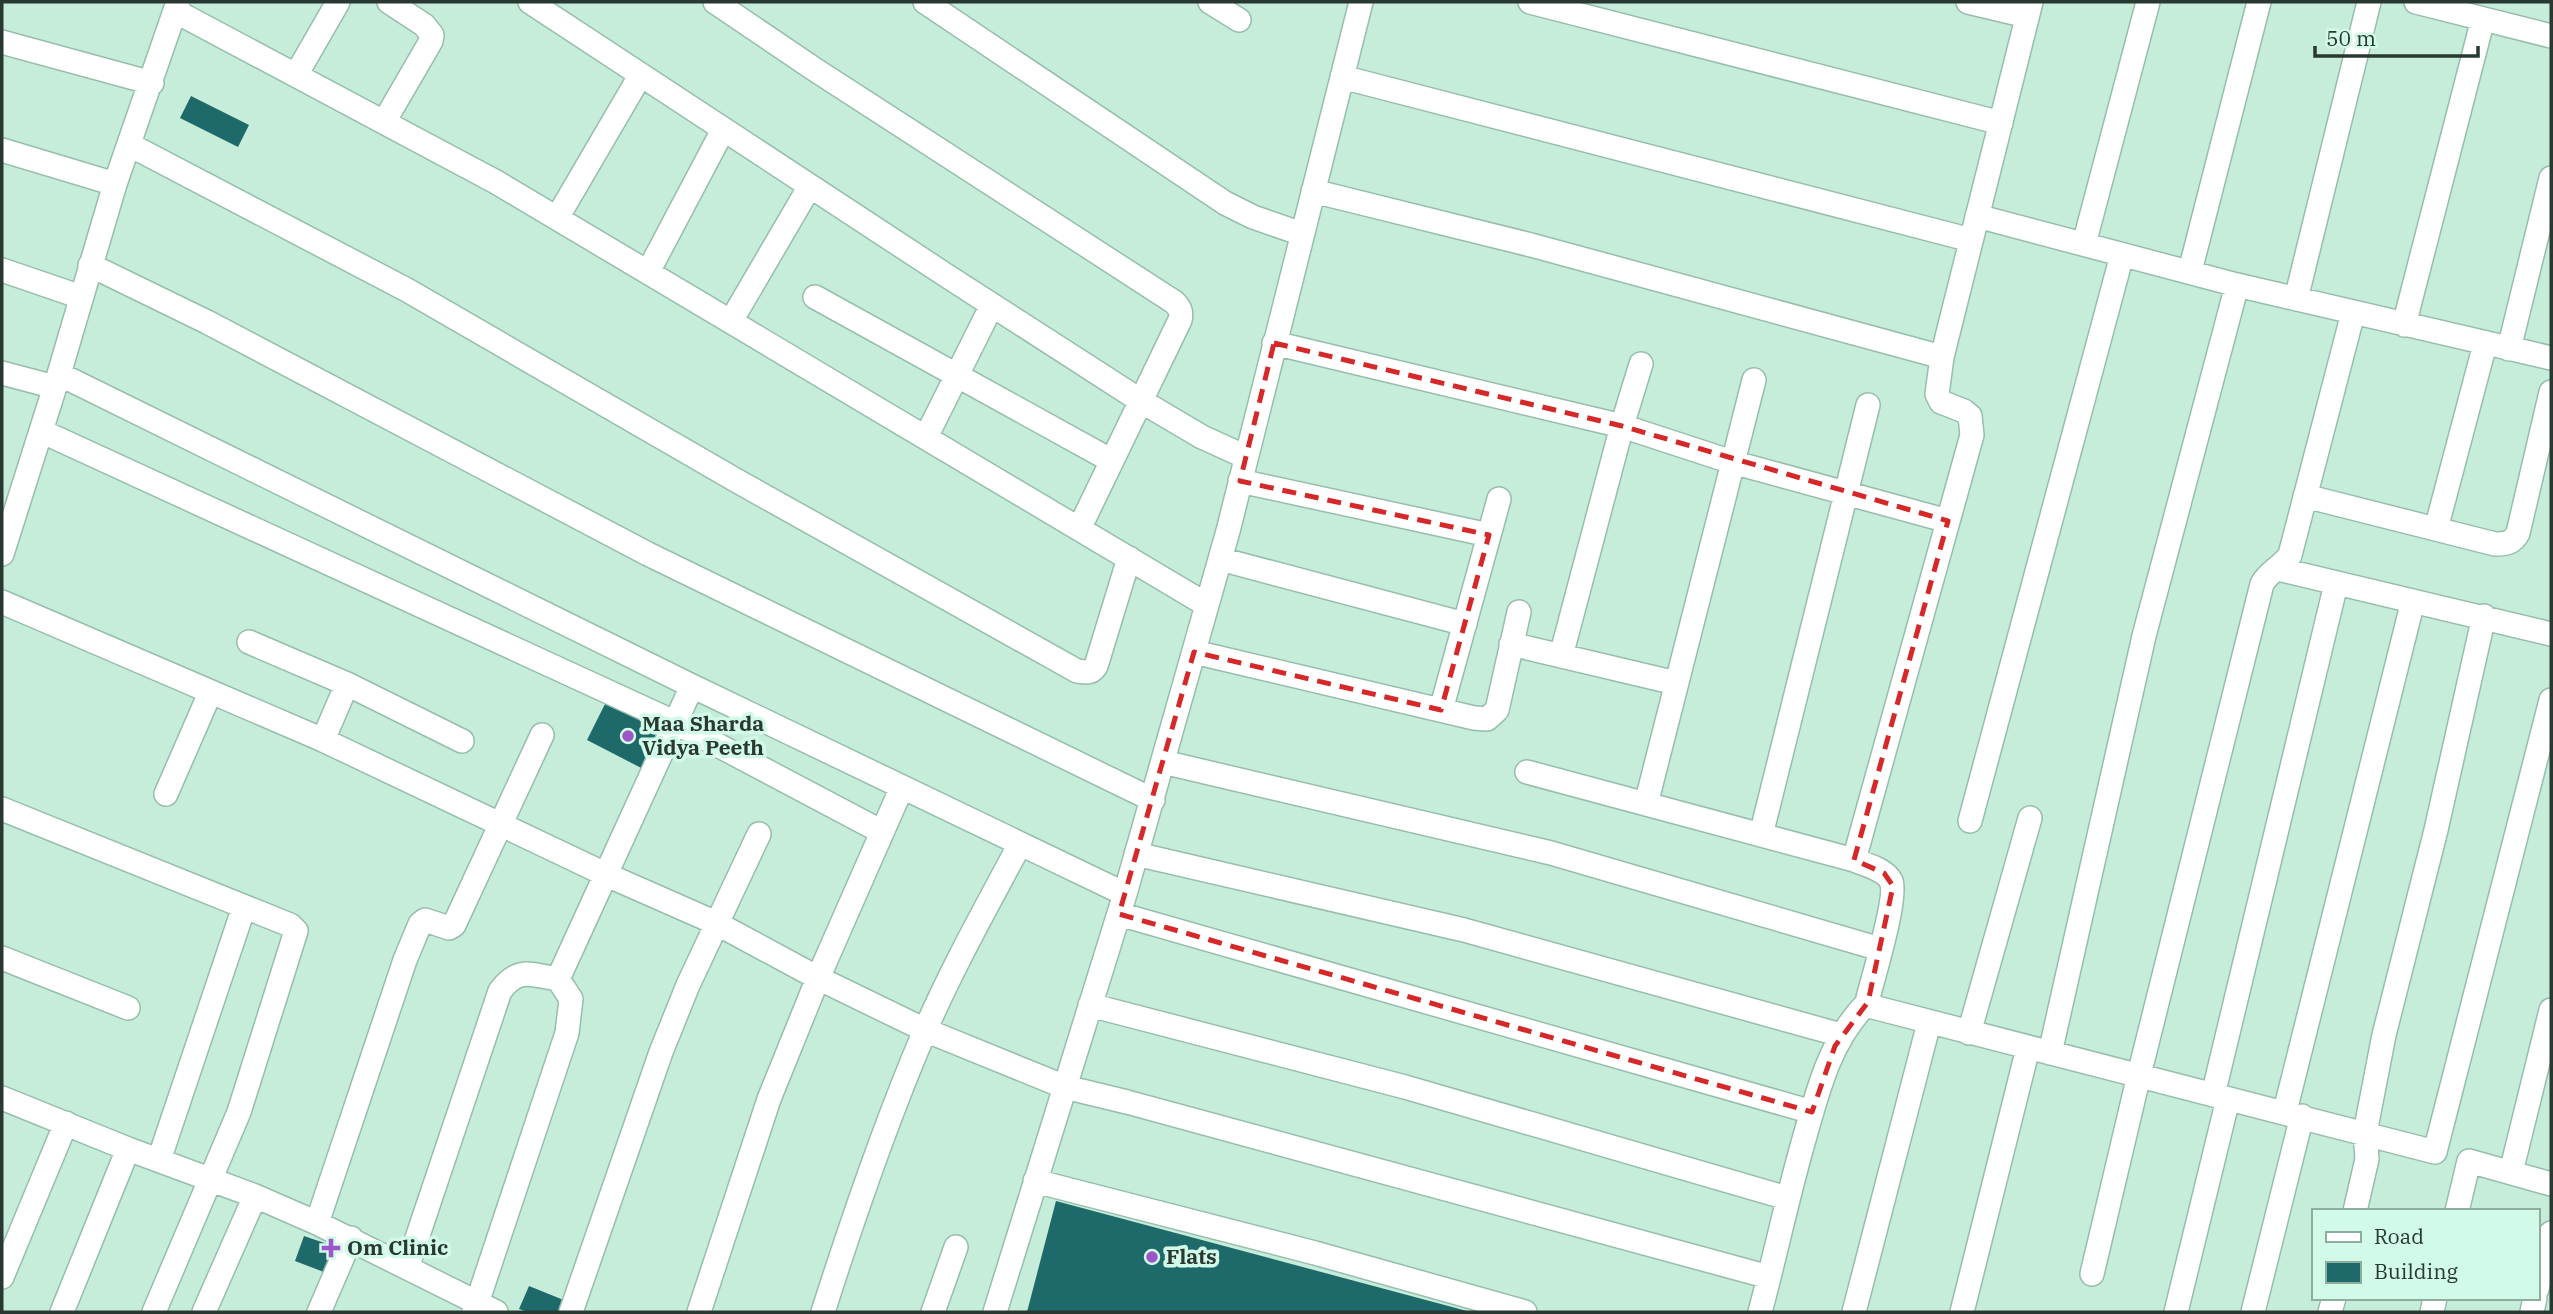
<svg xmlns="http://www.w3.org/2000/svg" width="2553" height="1314" font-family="'IBM Plex Serif',serif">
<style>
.building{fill:#1e6969}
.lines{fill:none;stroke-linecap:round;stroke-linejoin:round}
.minor-casing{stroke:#97bdac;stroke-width:26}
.minor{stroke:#fff;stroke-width:23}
.marked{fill:none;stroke:#d62828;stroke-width:5;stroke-dasharray:14 9;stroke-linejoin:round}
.poi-dot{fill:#9d56ca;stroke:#d2fae8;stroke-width:2.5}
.labels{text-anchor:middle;stroke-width:7;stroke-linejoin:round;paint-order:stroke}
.poi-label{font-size:21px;font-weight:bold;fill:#293932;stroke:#d2fae8;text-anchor:start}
</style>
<rect width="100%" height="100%" fill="#c5edda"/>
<path class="building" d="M191,96L249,125L238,147L180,118Z
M607,700L669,733L649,772L587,740Z
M1056,1201L1467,1311V1312H1027Z
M304,1236L339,1248L329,1274L295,1261Z
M529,1286L571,1303L568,1312H528L519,1309Z"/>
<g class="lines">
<g class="minor-casing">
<path id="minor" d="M530,2L944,274L1141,401L1202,437L1246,457
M715,2L814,69L1174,302C1180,308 1182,312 1180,320L1079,529
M925,2L1225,203L1253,217L1302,234
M1210,2L1239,20
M1530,2L2001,123
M1968,2L2027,16
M2416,2L2551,36
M175,11L496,182L1207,605
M2,42L152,83
M296,75L338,2
M1342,77L1971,240
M384,122L431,41L432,35L424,25L389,2
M130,145L407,290L739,482L1077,671C1086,672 1091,674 1096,666L1129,558
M2,150L115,184
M1313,191L1531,245L1942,357
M1977,216L2237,285L2551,358
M557,218L640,76
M2084,244L2148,2
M90,265L207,322L648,554L1153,800
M2,270L81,297
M2190,271L2259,2
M648,272L723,130
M815,297L1112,461
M2296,299L2369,2
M731,321L810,186
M2404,325L2483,19
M1274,343L1622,426L1732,462L1948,521
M2509,349L2551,178
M2,373L55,387
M59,374L692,686L1125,894
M41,431L676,723L882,832
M926,437L992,305
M1240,481L1489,535
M2305,496L2495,544C2506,544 2513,543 2518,533L2551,392
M2436,529L2485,344
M2,554L59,374L115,184L178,2
M1220,559L1465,624
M2278,569L2551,634
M2,602L323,740L607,875L716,923L818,978L925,1030L1065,1087L1127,1102L1769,1277
M249,642L347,684L462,741
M1511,644L1676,683
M1194,652L1474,718L1487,719L1497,710L1519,612
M1561,656L1622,426L1641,364
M1441,710L1499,499
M323,740L347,684
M1163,762L1551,853L1880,949
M1527,772L1854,860C1866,865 1885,869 1891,881C1898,896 1873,978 1868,998L1869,1005L1873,1007L2435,1152L2551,700
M166,794L210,693
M1646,804L1754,380
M2,809L290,925L296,931L239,1112L154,1312
M1970,821L2122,255
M1761,835L1868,405
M1136,854L1464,930L1841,1035
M1854,860L1972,435L1970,416L1964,411L1941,402L1937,394L1942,357L2031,2
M1119,914L1812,1112
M2,958L128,1008
M1090,1005L1405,1087L1787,1198
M1969,1033L2030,818
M2050,1053L2144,636L2237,285
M2213,1095L2336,584
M2,1098L128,1149L255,1196L317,1223L496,1312
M2285,1111L2413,601
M159,1160L244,907
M2511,1172L2551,1010
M1035,1181L1315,1253L1525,1312
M2355,1211L2367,1159L2365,1133L2384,1035L2436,830L2484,616
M2457,1211L2469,1161L2551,1184
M317,1223L405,960L420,924L425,920L449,928L454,925L542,735
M407,1268L500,991C519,966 531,975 558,979L692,686
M2092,1274L2139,1075L2262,584C2269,571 2282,567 2290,555L2353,313
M2,1277L66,1123
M2537,1289L2551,1233
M62,1312L128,1149
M204,1312L255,1196
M319,1312L351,1238
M474,1312L567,1033L571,999L558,979
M571,1312L661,1052L688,985L759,834
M699,1312L769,1099L818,978L902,787
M823,1312C853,1218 885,1124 924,1033C952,968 987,906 1020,844
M933,1312L956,1247
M995,1312L1125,894L1228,531L1361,2
M1760,1312C1776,1253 1788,1194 1805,1136C1819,1086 1831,1039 1868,1002
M1854,1312L1929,1023
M1962,1312L2028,1048
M2176,1312L2228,1099
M2253,1312L2302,1116
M2330,1312L2334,1298
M2432,1312L2435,1298
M2532,1312L2535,1298"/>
</g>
<use href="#minor" class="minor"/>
</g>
<path class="marked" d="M1274,343L1622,426L1948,521L1854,860L1884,873L1893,886L1868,1002L1835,1046L1812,1112L1119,914L1194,652L1441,710L1489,535L1240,481Z"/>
<g class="poi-dot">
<circle cx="628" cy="736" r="7"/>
<path d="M327.5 1237.5h7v7h7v7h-7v7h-7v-7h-7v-7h7z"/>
<circle cx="1152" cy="1257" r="7"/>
</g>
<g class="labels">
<g class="poi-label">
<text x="642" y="731">Maa Sharda<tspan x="642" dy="24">Vidya Peeth</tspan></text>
<text x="347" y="1255">Om Clinic</text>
<text x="1166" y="1264">Flats</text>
</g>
</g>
<rect width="2553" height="1314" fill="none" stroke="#293932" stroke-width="7"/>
<rect x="2312" y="1209" width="228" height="91" fill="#d2fae8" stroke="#8ead9f" stroke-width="2"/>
<rect x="2326" y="1232" width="35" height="10" fill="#ffffff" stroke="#8ead9f" stroke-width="2"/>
<text x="2374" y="1244" font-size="21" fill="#293932">Road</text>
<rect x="2326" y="1262" width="35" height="21" fill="#1e6969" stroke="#8ead9f" stroke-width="2"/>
<text x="2374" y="1279" font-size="21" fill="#293932">Building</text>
<path d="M2315 46v10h163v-10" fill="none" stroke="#293932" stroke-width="3.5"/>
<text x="2326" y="46" font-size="21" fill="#293932" stroke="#d2fae8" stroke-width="5" paint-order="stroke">50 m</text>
</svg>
